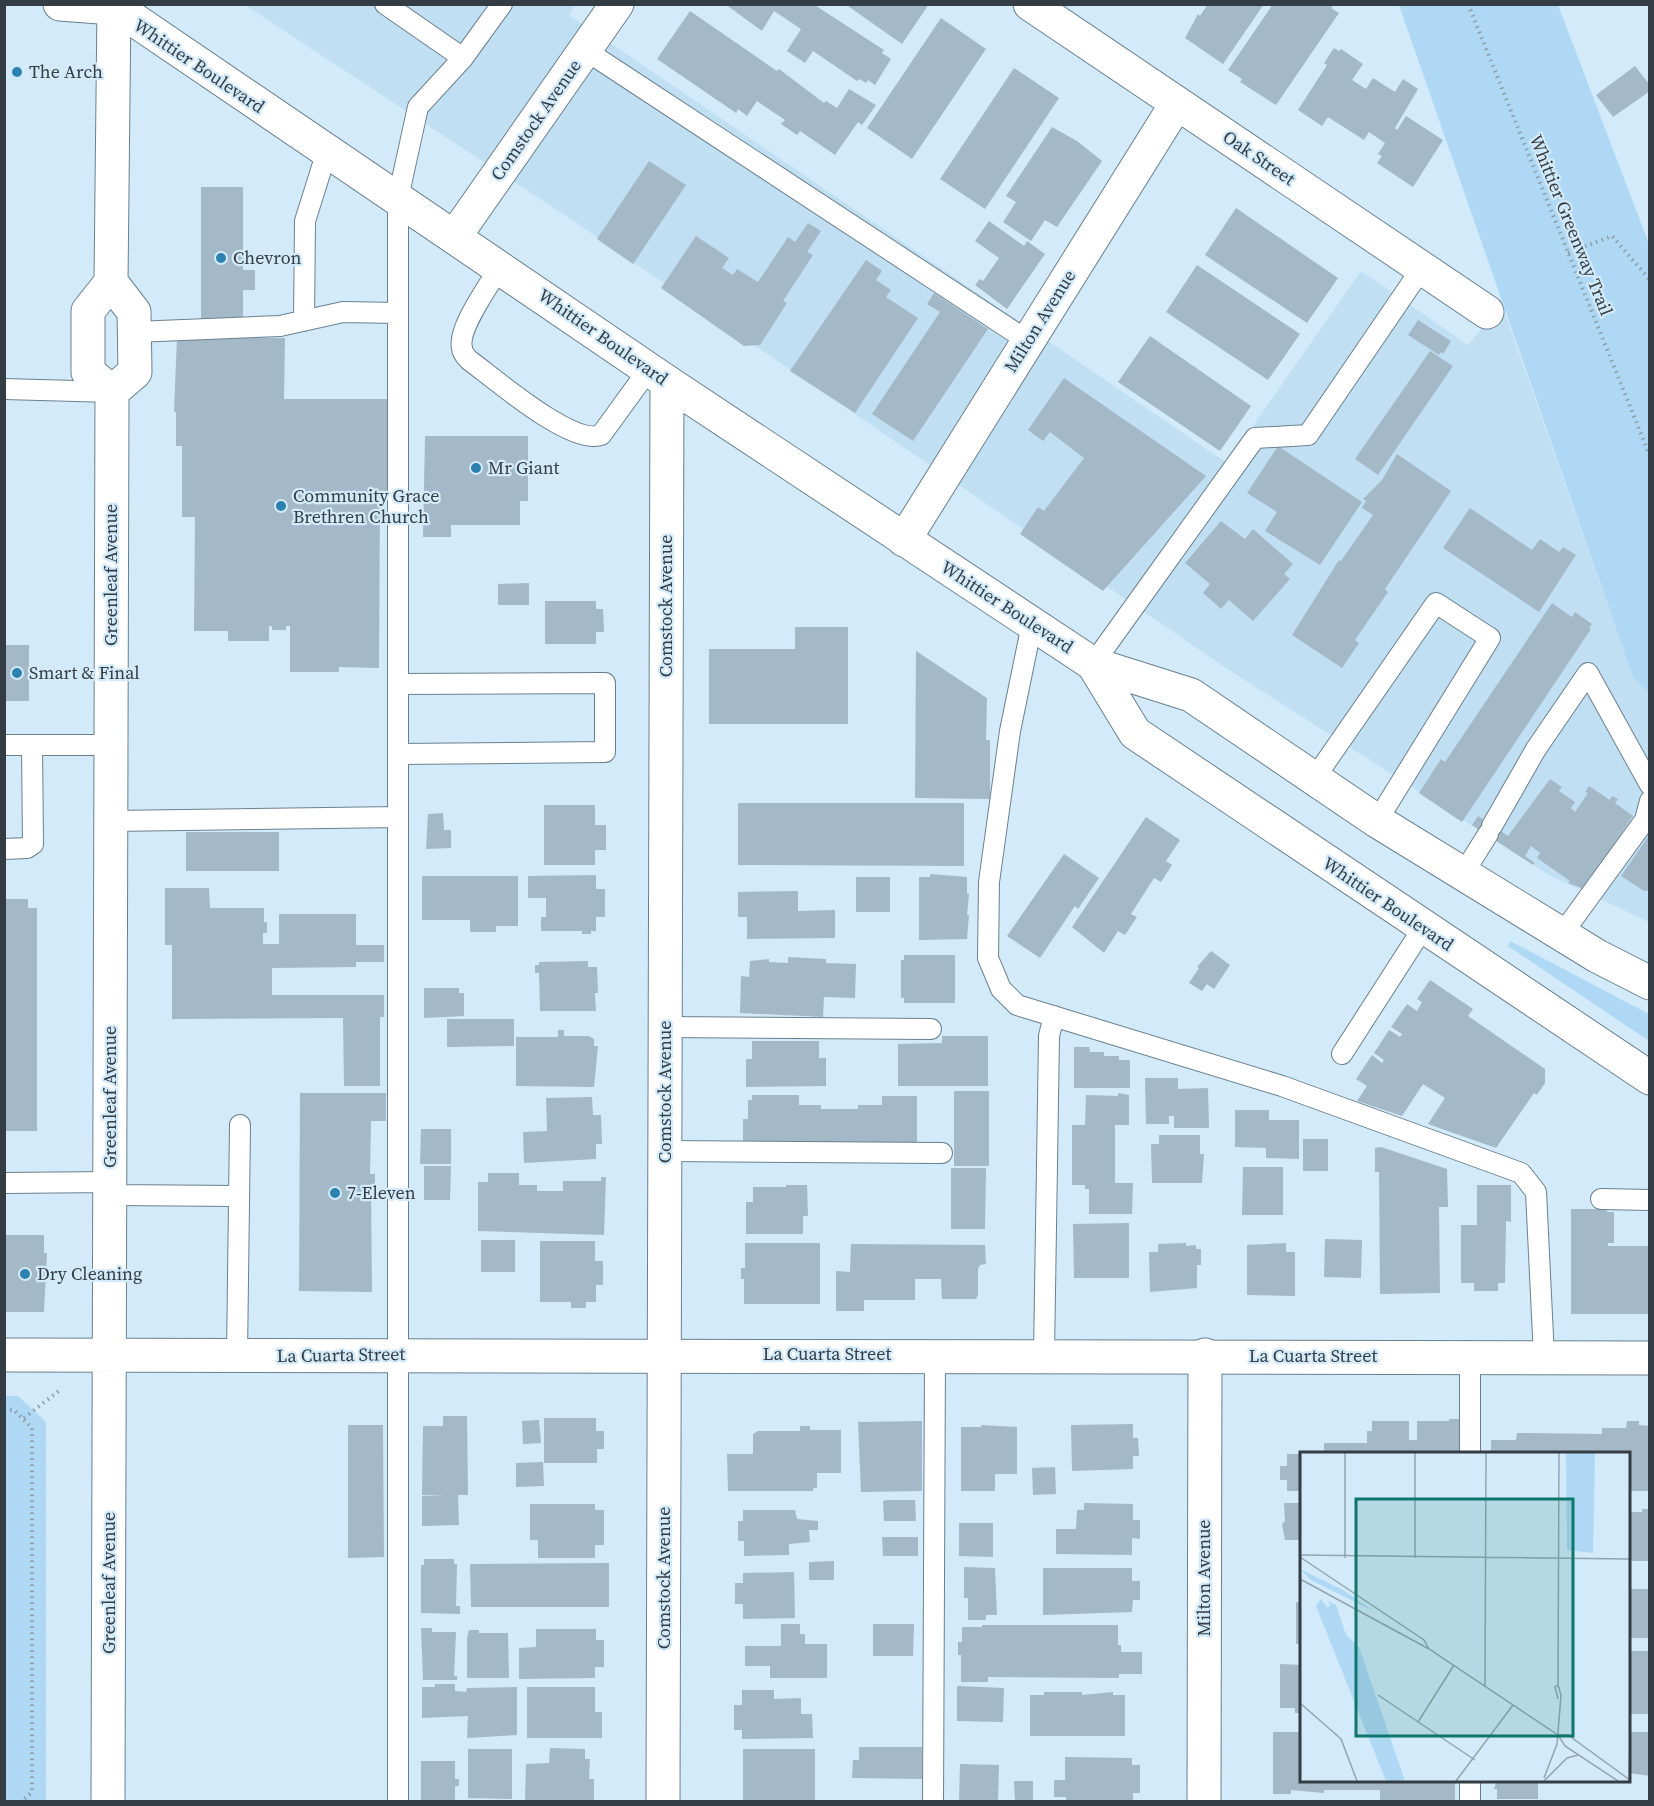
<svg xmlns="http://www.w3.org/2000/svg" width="1654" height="1806" font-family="'Source Serif 4',serif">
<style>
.built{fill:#c1dff2}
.green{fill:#aed8f4}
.building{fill:#a3b9c8}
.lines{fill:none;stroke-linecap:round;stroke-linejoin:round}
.lane-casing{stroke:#6b808e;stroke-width:22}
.street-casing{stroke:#6b808e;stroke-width:35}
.secondary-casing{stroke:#6b808e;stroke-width:35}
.primary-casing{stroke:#6b808e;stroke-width:35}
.path{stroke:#8c9da8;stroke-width:4;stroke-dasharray:1.5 4.5;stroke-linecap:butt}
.lane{stroke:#fff;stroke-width:20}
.street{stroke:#fff;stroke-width:33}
.secondary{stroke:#fff;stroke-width:33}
.primary{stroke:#fff;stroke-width:33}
.poi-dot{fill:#2b82b1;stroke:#d2eaf9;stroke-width:2}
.labels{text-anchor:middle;stroke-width:4.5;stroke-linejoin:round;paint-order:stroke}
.street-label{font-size:18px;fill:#343d43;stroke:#d2eaf9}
.poi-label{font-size:18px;fill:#343d43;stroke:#d2eaf9;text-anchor:start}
.inset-road{fill:none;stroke:#93a5b0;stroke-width:1.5}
.view{fill:#0f766e;fill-opacity:0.15;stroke:#0f766e;stroke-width:3}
.inset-edge{fill:none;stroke:#343d43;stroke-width:3}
</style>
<rect width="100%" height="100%" fill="#d2eaf9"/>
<path class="built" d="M245,5H575L569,15L1227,463L1361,271L1468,345L1502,305L1633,677L1649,693V922L1549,875L1226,668L566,216Z"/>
<path class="green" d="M1399,5H1558L1649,244V693L1633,677Z
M1510,941L1649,1014V1041L1508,946Z
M4,1396H18L46,1422V1801H5Z"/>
<path class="building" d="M725,4H813L884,50L882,53L891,59L875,85L868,80L866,83L859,79L857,81L813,51L805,63L787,51L801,29L774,11L762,31Z
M845,4H929L902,44Z
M1208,4H1264L1223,64L1185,38L1198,14L1200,16Z
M1273,4H1334L1331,8L1339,13L1276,105L1240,82L1242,79L1228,70Z
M690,11L777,71L779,69L783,72L824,103L826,101L837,108L849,89L876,105L862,125L858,122L835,155L800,131L797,135L781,124L785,120L757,101L747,116L738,109L736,113L657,59Z
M941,18L986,49L912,159L867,128Z
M1334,48L1339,51L1341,49L1363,64L1352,80L1366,89L1373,78L1395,92L1403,79L1418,89L1395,128L1397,130L1406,116L1443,140L1413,187L1377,163L1382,156L1378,154L1385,143L1369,132L1364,140L1328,117L1322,126L1298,110L1327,65L1324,63Z
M1635,66L1650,85V91L1613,117L1596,95Z
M1014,68L1059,98L985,209L940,179Z
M1052,127L1077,141L1102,161L1057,227L1045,220L1031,241L1003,222L1016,202L1006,196Z
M649,161L686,185L633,264L597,239Z
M201,187H243V270H255V290H243V326H201Z
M1236,208L1338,278L1307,323L1205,255Z
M989,221L1024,246L1027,241L1045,254L1007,309L975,285L980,279L983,281L999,258L975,241Z
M808,223L821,231L807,252L813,255L783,301L787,303L760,345L744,346L661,288L696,236L729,258L722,268L733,275L737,269L758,282L788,237L795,242Z
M866,260L882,271L876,280L891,290L886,297L918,318L855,413L790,371Z
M1197,265L1300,334L1268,380L1166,312Z
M934,293L988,329L913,441L872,414L940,312L927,304Z
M1418,320L1451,341L1443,354L1441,352L1439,355L1408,335Z
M1150,336L1251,406L1220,451L1118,382Z
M177,337L285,338L284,399H387V494H380L379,668L339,667V672H290V626H286V630H272V626H269V641H228V631H194L195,517H182V446H176V412H174Z
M1430,351L1453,366L1378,475L1355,459Z
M1064,378L1206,476L1103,591L1020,534L1038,507L1044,511L1084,458L1050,432L1043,441L1028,430Z
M425,436H528V501H520V525H451V537H423Z
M1278,446L1362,502L1320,565L1265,531L1277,512L1247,493Z
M1397,454L1451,491L1385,589L1388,592L1355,640L1359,643L1342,668L1292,635L1339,560L1341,561L1373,515L1362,508L1366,501L1363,499L1382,480Z
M1470,508L1532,550L1540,539L1559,552L1563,547L1576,555L1539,612L1443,548Z
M1221,521L1245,539L1253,529L1293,564L1284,574L1290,579L1253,621L1229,600L1221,609L1203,593L1210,584L1185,563Z
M529,583V605H498V584Z
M545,601H596V609H603L604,632H596V644H545Z
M1552,603L1572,617L1575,612L1592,624L1589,628L1591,629L1462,822L1419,793L1441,759L1445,762Z
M795,627H848V724H709V649H795Z
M4,645H29V701H4Z
M916,651L987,698L986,740H990V799L915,798Z
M1550,779L1562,787L1559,791L1575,802L1571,808L1575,812L1588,793L1585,792L1589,786L1610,800L1612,796L1618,799L1615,803L1633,816L1584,889L1568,883L1570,881L1537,858L1540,853L1531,846L1525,856L1535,863L1533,865L1472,825L1478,816L1508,836Z
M738,803H964V866L738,865Z
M544,805H595V825H606V850H595V865H544Z
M443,813L444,830H451V848L426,849L428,814Z
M1146,817L1180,840L1166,861L1172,865L1161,882L1154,878L1131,914L1137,917L1125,935L1118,931L1104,953L1072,927Z
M186,832H279V871H186Z
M1650,834V890L1644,891L1621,876Z
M1064,854L1099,878L1078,909L1075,906L1040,958L1007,936Z
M930,874L967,877V894H969L967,915H969L967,939L919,940V877H930Z
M596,875V889H605V917H596V931H591V934H582V931H541V917H546V898H528V876Z
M422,876H518V926H496V932H470V920H422Z
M856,877H890V912H856Z
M165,888H209L210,908H264V922H267V933H263V944H279V914H356V945H384V962H356V967L272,968V995H384V1017H380V1086H344L343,1018L172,1019V945H165Z
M798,891V911L835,910V938L747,939V917H738V892Z
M4,899H28V908H37V1131H4Z
M1211,951L1230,965L1214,989L1207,984L1202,991L1189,983L1199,968L1197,967Z
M904,955H955V1003H904V998H901V960H904Z
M788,957L826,959V963L856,964L855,998L824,997L823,1017L740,1013L741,976L749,977L750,961L769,959V962L788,963Z
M588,961V967H597L598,993H595L596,1011H540L539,973H535V965H539V962Z
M1430,980L1473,1009L1468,1016L1545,1069V1083L1537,1095L1534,1093L1496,1148L1428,1124L1445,1098L1423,1084L1402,1116L1357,1101L1367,1086L1356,1079L1372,1055L1382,1063L1384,1060L1374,1053L1389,1030L1400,1037L1402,1034L1391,1027L1407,1004L1417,1011L1422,1002L1417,999Z
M424,988H459V993H464V1016L424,1018Z
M447,1019H514V1046L447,1047Z
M558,1030H564V1036H589L594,1039V1046H598L594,1087L516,1086V1037H558Z
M942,1036H988V1086H898V1044L942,1043Z
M752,1041H819V1058H826V1086L746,1087V1059H752Z
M1074,1047H1089L1090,1052H1104V1056H1119V1060H1130V1088H1074Z
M1145,1078H1178V1089L1208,1088L1209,1128H1174V1116H1169V1124H1146Z
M954,1091H989V1166H954Z
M300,1093H386V1121H371L370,1174H375V1185H371L372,1292L299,1291Z
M1118,1093L1129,1095V1125H1115V1183H1133L1132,1214H1089V1189H1085V1185H1072V1125H1085L1086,1095L1118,1096Z
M752,1095H799V1105H821V1109H858V1105H882V1096H917V1144H743V1119H748V1100H752Z
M592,1097L593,1115H601L602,1144H596V1159L524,1163L523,1132L547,1131L546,1098Z
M1235,1110H1269V1120H1299V1159L1266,1158V1148L1235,1147Z
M421,1129H451V1164H420Z
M1159,1135H1200V1154H1204L1202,1183H1152L1151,1144H1159Z
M1303,1139H1328V1171H1303Z
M1381,1147L1447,1169L1448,1207H1439L1440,1293L1380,1294L1379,1172H1375V1148Z
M424,1166H451L450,1200H424Z
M1243,1167H1283V1215H1242Z
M951,1168H986L985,1229H951Z
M488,1173H519V1185H537V1191H563V1181H601V1177H606L604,1235L478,1231V1182H488Z
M786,1185H807L808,1216H803V1234H746V1202H753V1187H786Z
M1477,1185H1511V1222L1506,1221L1505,1283H1498V1291H1474V1283H1461V1225H1477Z
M1571,1209H1607V1212H1614V1243H1608V1246H1650V1314H1571Z
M1129,1223V1278H1074L1073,1224Z
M4,1235H44V1253H47L44,1312H4Z
M1325,1239L1362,1240L1361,1278L1324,1277Z
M481,1240H515V1272H481Z
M540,1241H595V1261H603V1285H596V1302H586V1308H571V1302H540Z
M745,1243H820V1304H744V1279H741V1268H745Z
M1186,1243V1246L1196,1245V1249H1201V1265H1197V1288L1150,1292L1149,1252H1158V1244Z
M1286,1243V1252H1295V1296L1247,1295V1245Z
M851,1244L985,1245L986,1264L980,1265L978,1269V1295L976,1299H942L941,1279H915V1300H864V1311H836V1271L850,1272Z
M443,1416H467L468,1495H458L459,1525L422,1526V1496H443L422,1495L423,1426H443Z
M544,1418H596V1431H604V1449H597V1463H544Z
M1449,1419H1460V1454H1324V1443H1367V1431H1372V1421H1409V1440H1417V1421H1449Z
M539,1420L541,1443L523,1444L522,1421Z
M922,1421V1491L861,1492L858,1422Z
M1627,1421H1639V1425L1650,1426V1491H1628V1454H1491V1440H1516L1517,1433L1602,1434V1428H1626Z
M1133,1424V1438H1138L1139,1456H1133V1469L1072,1471L1071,1425Z
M348,1425H383L384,1557L348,1558Z
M981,1425L1017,1427V1474H995V1491H961V1427H981Z
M800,1426H810V1430H841V1473H817V1488H813V1491H728L727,1454H753V1434L758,1431H800Z
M1287,1454H1302V1491H1287V1480H1280V1466H1287Z
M543,1462L544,1486L516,1487V1463Z
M1055,1467L1056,1494L1033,1495L1032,1468Z
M887,1500H915L916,1521H884L883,1501Z
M1084,1503L1133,1504V1520H1140V1539L1132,1538V1555L1056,1554V1529H1076L1077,1510H1084Z
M1284,1503H1302V1540H1285L1282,1524L1285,1521Z
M530,1504H595V1510H604V1545H595V1558H538V1540H530Z
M1642,1509H1649L1650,1512V1561H1628V1512H1642Z
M743,1510H795L797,1519L818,1521V1530H809L810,1542L789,1544V1555L744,1556V1541H738V1521H743Z
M959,1523H993V1557L959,1556Z
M882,1537H918V1556H883Z
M424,1559H454V1564H457L456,1606H460V1614L421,1613V1565H424Z
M834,1561V1580H809V1562Z
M609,1563V1607H471L470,1564Z
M964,1567L995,1568L997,1615H986V1620H968V1598H964Z
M1043,1568H1132V1581H1140V1600H1133L1132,1612L1043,1615Z
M794,1572L795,1618L743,1619V1604H735V1583H743V1573Z
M1628,1589H1650V1638H1628Z
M1296,1602H1302V1644H1296Z
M781,1624H800V1634H805V1644H827V1678H770V1666H745V1646H781Z
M873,1624H914L913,1656H873Z
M982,1625H1118V1645H1121V1652H1142V1674H1119V1678L988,1677V1682H961V1655H958V1642H962V1627H982Z
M421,1628H432V1632H456L454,1676H457V1680H423Z
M536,1629H596V1640H604V1667H595V1678L519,1679V1648L536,1647Z
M469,1630H479V1633H508L509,1678H467V1638Z
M1628,1651H1649L1650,1714H1628Z
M1280,1664L1302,1665V1713H1295V1708H1280Z
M435,1684H455V1691L466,1692L467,1688L517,1687V1735L467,1738L468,1716L422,1718V1687H435Z
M957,1686L1004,1688L1003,1722L957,1721Z
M527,1687H595V1712H602V1738H527Z
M742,1690H774V1699L801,1698V1714H812L813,1738L742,1739V1730H734V1705H742Z
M1044,1692H1082V1695L1113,1692V1695H1125V1736H1030V1695H1044Z
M1273,1732H1302V1780H1455V1802L1380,1800V1790H1324V1793L1291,1790V1794H1273Z
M1628,1732H1650V1776L1628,1773Z
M859,1747H922V1779L852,1778L853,1760H859Z
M550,1748L585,1749V1759H590L589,1779H594V1802H525L526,1764L549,1763Z
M468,1749H512V1799L468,1798Z
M743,1749H815V1800H743Z
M1065,1757L1132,1758V1765H1140V1793H1133V1801L1066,1800V1797H1054V1780H1065Z
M421,1761H455V1779H459V1786H455V1802H421Z
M960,1764L999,1765L998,1802H959Z
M1497,1780H1538V1799H1497V1789H1494Z
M1014,1781H1033V1802H1015Z"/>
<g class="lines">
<g class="lane-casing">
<path id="lane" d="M385,4L463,58
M585,50L1028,341
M500,266C490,285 457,328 462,348C462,352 466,357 469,360C495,379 572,446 601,435L649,369
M304,321L305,221L327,151
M135,332L280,326L343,312L397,313
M4,389L112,392
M1032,624L1010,731L989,882L988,958L1001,989L1017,1005L1282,1086L1521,1173L1536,1192L1544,1357
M1093,664L1255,438L1308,435L1422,268
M398,684L605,683V752L398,754
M4,745H111
M1314,779L1436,603L1490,638L1377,821
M111,821L398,817
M1492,826L1536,749L1588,673L1650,785
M4,849L27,848L33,844L32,745
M1463,874L1488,834
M1562,934L1645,820L1650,801
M665,1027L931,1029
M1342,1054L1423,928
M665,1151L942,1153
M4,1183L110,1182
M110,1195L239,1196
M1601,1199L1650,1200
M1044,1355L1049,1036L1054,1016
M237,1356L240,1125
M1470,1454V1357
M398,1802V198L418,107L463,58L502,4
M933,1802L935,1354
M1470,1802V1780"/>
</g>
<g class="street-casing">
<path id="street" d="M1030,4L1487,312
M455,236L617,4
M904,540L1177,103
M663,1802L667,382
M1204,1802L1205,1355"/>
</g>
<g class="secondary-casing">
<path id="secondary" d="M112,392L88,372V311L111,282L114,4
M4,1355L1650,1358
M108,1802L112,392L135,372L134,312L111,282"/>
</g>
<g class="primary-casing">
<path id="primary" d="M60,4L113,8
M111,4L667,382L1093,664L1191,695L1377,821L1597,956L1650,983
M1093,664L1135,733L1650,1078"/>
</g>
<path class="path" d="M1468,4L1650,456
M1568,253L1612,236L1650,280
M4,1410H14L32,1428V1792L21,1802
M24,1418L60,1390"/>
<use href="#lane" class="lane"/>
<use href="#street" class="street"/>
<use href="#secondary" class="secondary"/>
<use href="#primary" class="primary"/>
</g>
<g class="poi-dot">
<circle cx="17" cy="72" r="6"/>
<circle cx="221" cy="258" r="6"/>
<circle cx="476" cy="468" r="6"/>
<circle cx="281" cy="506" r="6"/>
<circle cx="17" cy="673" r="6"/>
<circle cx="335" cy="1193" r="6"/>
<circle cx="25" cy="1274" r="6"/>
</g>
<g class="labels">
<g class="street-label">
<text transform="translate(199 66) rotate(34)" y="6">Whittier Boulevard</text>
<text transform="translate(536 120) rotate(-55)" y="6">Comstock Avenue</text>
<text transform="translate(1259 158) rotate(34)" y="6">Oak Street</text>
<text transform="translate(1571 225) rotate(68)" y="6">Whittier Greenway Trail</text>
<text transform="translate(1040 321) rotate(-58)" y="6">Milton Avenue</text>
<text transform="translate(603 337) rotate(35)" y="6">Whittier Boulevard</text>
<text transform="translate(111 575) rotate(-90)" y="6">Greenleaf Avenue</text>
<text transform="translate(666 606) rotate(-90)" y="6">Comstock Avenue</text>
<text transform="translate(1007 607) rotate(33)" y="6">Whittier Boulevard</text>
<text transform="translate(1388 904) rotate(34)" y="6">Whittier Boulevard</text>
<text transform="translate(665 1092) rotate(-90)" y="6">Comstock Avenue</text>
<text transform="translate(110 1097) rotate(-90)" y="6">Greenleaf Avenue</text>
<text x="827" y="1360">La Cuarta Street</text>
<text transform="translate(341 1355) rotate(-1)" y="6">La Cuarta Street</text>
<text x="1313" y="1362">La Cuarta Street</text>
<text transform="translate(664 1578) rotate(-90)" y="6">Comstock Avenue</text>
<text transform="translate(1204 1578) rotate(-90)" y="6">Milton Avenue</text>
<text transform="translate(109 1583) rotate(-90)" y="6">Greenleaf Avenue</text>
</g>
<g class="poi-label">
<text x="29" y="78">The Arch</text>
<text x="233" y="264">Chevron</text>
<text x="488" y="474">Mr Giant</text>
<text x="293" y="502">Community Grace<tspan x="293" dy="21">Brethren Church</tspan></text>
<text x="29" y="679">Smart &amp; Final</text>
<text x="347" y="1199">7-Eleven</text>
<text x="37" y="1280">Dry Cleaning</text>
</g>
</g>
<g transform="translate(1300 1452)">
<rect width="330" height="330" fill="#d2eaf9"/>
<path d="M266,1H295L293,101L267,98ZM0,117L43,138L75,160L11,128ZM21,147L27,155L30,154L28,149L36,153L46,183L59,195L105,329H86L16,154Z" fill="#aed8f4"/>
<path class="inset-road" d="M0,103L330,107M0,105L124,188L129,197M45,106V1M115,106V1M0,127L129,197L258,283L265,294L318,329M185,234L186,1M78,243L175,308M258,247L255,235L258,233L259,1M0,251L41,287L57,329M118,270L154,213M258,283H268L330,328M244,326L257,292L261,243L258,233M156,329L213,253M244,329L267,306L278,303M329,329L330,286"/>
<path class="view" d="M56,47H273V284H56Z"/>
<rect width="330" height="330" class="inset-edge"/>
</g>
<rect width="1654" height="1806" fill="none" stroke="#343d43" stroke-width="12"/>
</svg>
